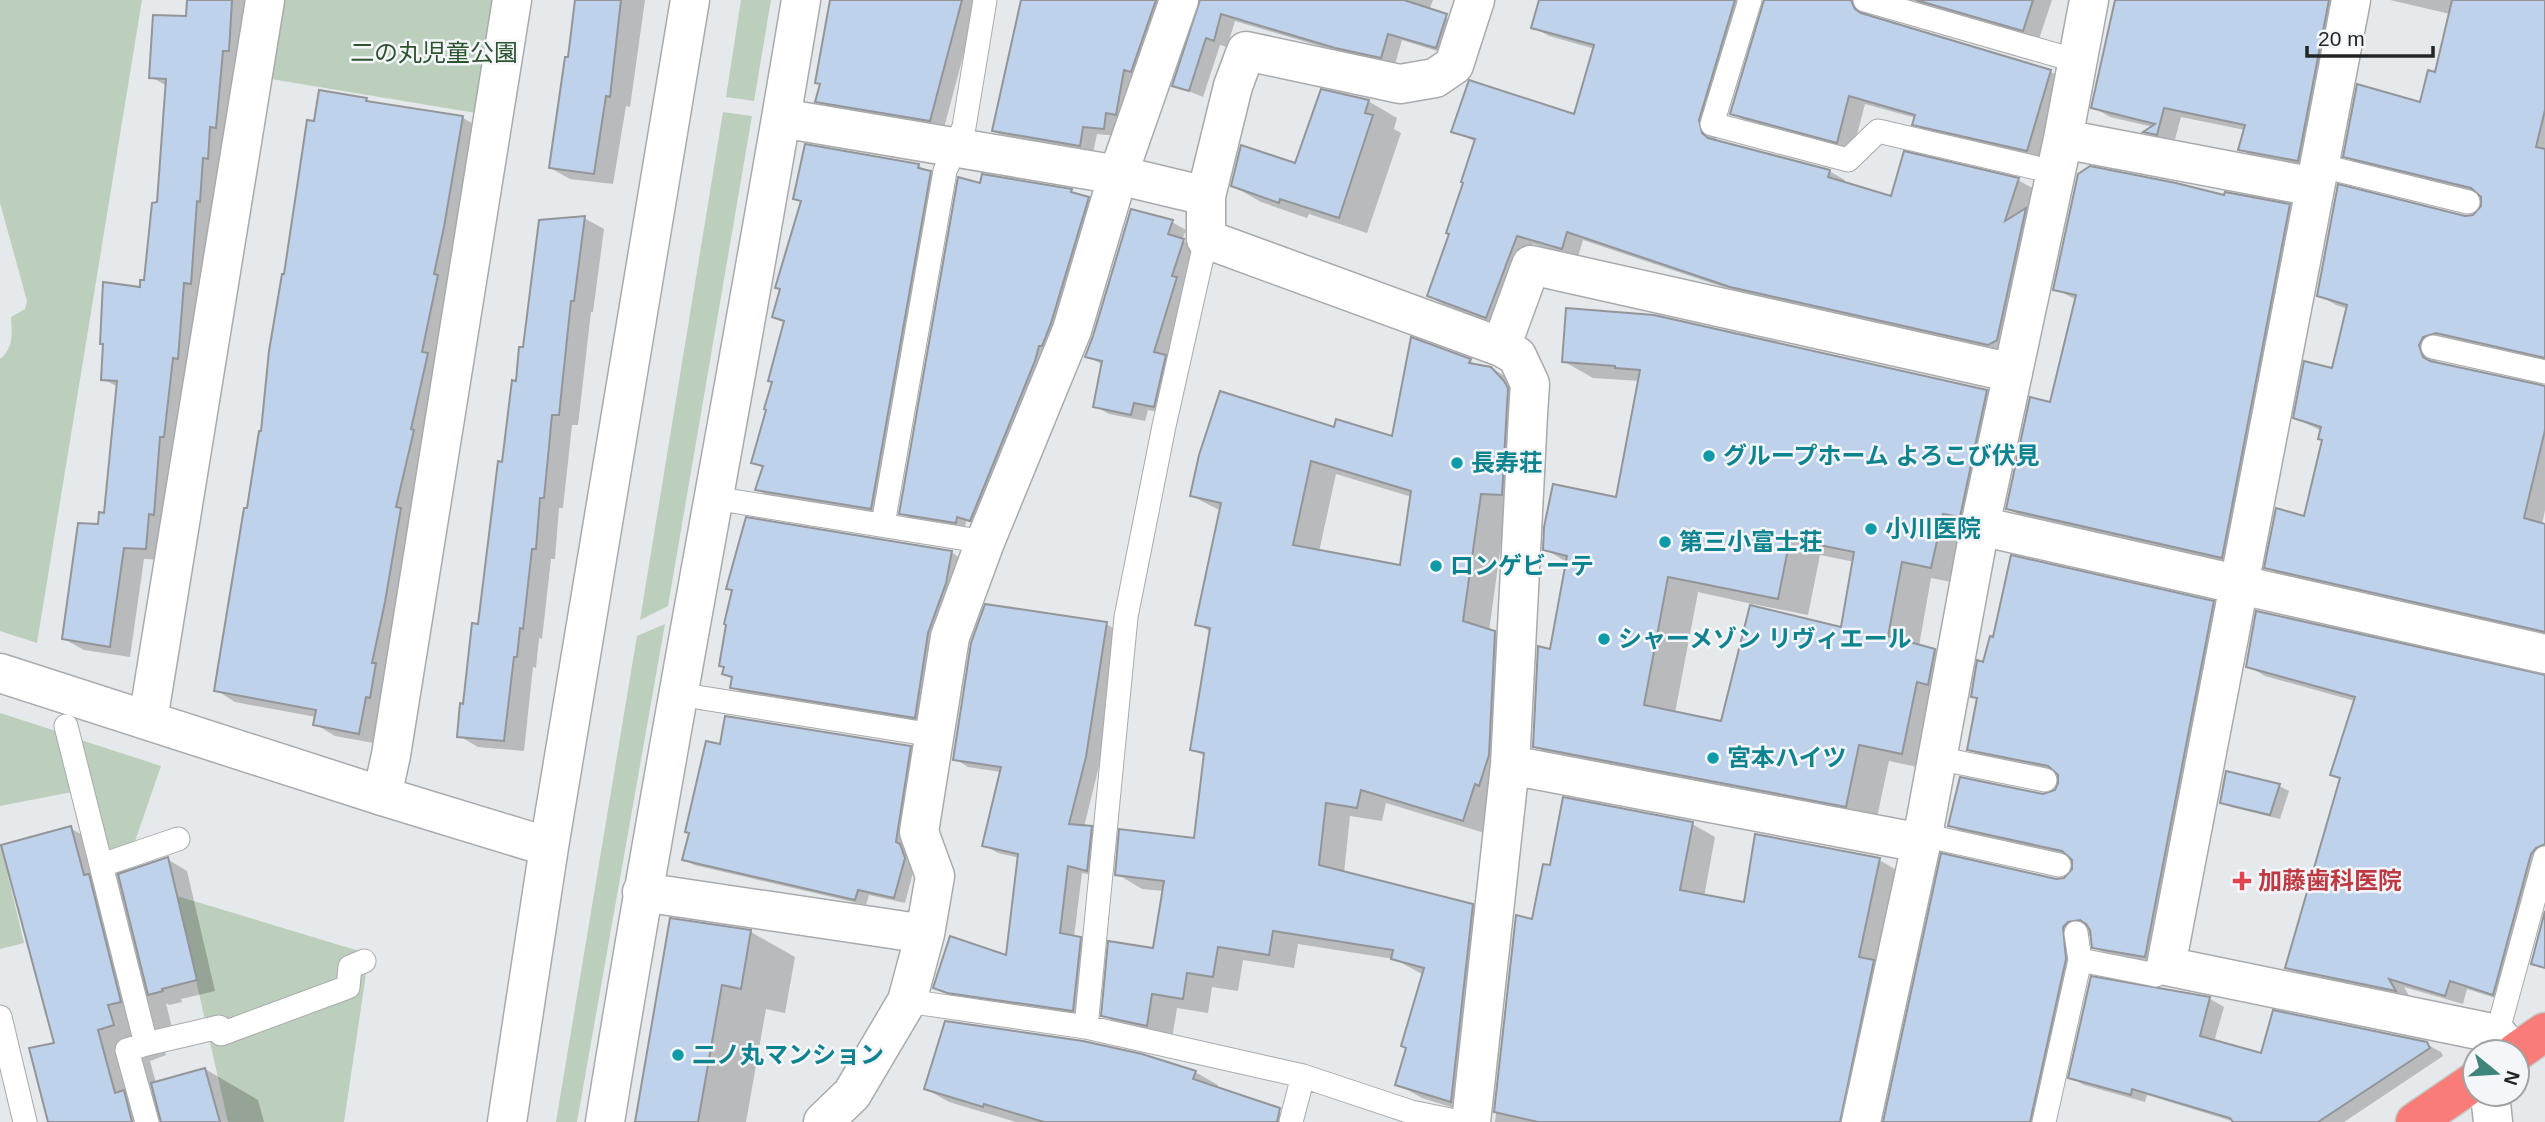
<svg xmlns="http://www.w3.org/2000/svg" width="2545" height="1122" font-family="Arial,'Noto Sans JP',sans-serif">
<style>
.green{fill:#bccebc}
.shadow{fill:#0003;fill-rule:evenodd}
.building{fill:#bed2ec;stroke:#939598;stroke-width:2;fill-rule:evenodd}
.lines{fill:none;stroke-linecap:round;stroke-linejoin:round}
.lane-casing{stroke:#a8aaad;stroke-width:25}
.street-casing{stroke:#a8aaad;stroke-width:41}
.secondary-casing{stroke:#a8aaad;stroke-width:41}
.highway-casing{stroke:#c6c6c6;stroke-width:41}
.lane{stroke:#fff;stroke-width:23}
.street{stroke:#fff;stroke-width:38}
.secondary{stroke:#fff;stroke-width:38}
.highway{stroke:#f97c78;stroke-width:38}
.culture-dot{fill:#0f9aa8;stroke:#f4f6f9;stroke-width:2.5}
.health-dot{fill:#e0444e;stroke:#f4f6f9;stroke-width:2.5}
.labels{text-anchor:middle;stroke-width:5;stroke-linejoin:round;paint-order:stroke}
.park-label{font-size:24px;fill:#2e532f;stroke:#f4f6f9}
.culture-label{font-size:24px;font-weight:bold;fill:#0d838f;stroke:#f4f6f9;text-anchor:start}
.health-label{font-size:24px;font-weight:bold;fill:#be3a42;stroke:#f4f6f9;text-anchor:start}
</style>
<rect width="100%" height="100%" fill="#e6e9ec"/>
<path class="green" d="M0,0H142L37,643L0,631V359C14,348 12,333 11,317L25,309L27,301L0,203Z
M284,0H502L482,114L271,79Z
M741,0H771L754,101L726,97Z
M723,112L752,116L668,606L640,620Z
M665,624L577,1122H556L637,636Z
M0,713L59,732L72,792L0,806Z
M81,740L161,766L133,847L110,852Z
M0,842L24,943L0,949Z
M177,896L369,954L344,1122H228Z"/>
<path class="shadow" d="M189,0H254L166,560L144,559L130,657L84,650L64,639L99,526L105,515L118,387L103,379L146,282L159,203L167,86L151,77L188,18Z
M577,0H645L630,107L626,106L613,184L570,179L550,168L570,59Z
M836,0H978L944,128L831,108L817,101Z
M1023,0H1172L1118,136L1097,134L1093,153L1007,138L994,131Z
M1202,0H1433L1429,10L1460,24L1450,55L1402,40L1395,64L1350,55L1235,21L1227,47L1220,45L1203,97L1174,85Z
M1541,0H1756L1714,130L1717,141L1829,171L1845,180L1844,184L1892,198L2018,180L2034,189L2027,210L2041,218L2005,353L1747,295L1583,240L1578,257L1533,244L1502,326L1444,305L1429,296L1451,234L1476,142L1454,131L1575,116L1595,49L1549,36L1533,27Z
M1764,0H1871L1867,6L1870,18L2051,72L2067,81L2043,159L1930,133L1914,124L1916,118L1865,104L1853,150L1747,122L1732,113Z
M1905,0H2052L2039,39Z
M2117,0H2350L2315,170L2257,159L2240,149L2245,130L2181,117L2174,143L2162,141L2146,132L2153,127L2110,117L2093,107Z
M2390,0H2545V362L2436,355L2437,364L2545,387V510L2542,525L2545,526V636L2284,577L2266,567L2305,519L2324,441L2322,431L2295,418L2333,370L2348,309L2336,305L2319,295L2464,217H2473L2483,207L2481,195L2363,166L2345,156L2421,105L2436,74L2450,14Z
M366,99L373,104L463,118L482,129L379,744L335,736L315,724L316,717L235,702L216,690L316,123Z
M1368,101L1397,118L1394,129L1401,133L1367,233L1309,214L1307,218L1261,202L1233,186L1296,165Z
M918,165L940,179L881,514L767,495L757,490L763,468L753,462L774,382L785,323L774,316L802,202L795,198Z
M982,185L1071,191L1097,204L1060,328L980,525L966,521L965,527L910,518L901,513Z
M2226,197L2289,206L2306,216L2238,567L2025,518L2008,509L2051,404L2077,300L2055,289Z
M584,218L604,229L593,312H591L578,425H572L563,508H559L555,559H551L542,639L539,638L536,668L533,667L524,751L478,747L459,736L479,626L517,383L524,349Z
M1172,222L1186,230L1182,240L1197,249L1168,414L1148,410L1145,421L1109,414L1095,406L1103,365L1087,356Z
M1470,361L1480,367L1491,368L1517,383L1506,508L1489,631L1519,648L1488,834L1386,803L1382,821L1350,816L1344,873L1472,905L1497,920L1476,1115L1422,1098L1397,1084L1408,1048L1424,975L1394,959L1298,944L1294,968L1243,960L1238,991L1212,987L1208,1013L1177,1008L1172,1039L1128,1030L1103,1015L1154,950L1164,891L1142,889L1117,874L1196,840L1205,756L1192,749L1211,632L1197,624L1221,511L1192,496L1335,429L1393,438ZM1336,474L1412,497L1402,567L1319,552Z
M1563,361L1986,391L2016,408L1961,584L1931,578L1919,646L1934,650L1964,667L1931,770L1889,761L1876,822L1564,763L1535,746L1568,563L1545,549L1617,499L1640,381L1593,378ZM1820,555L1855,562L1843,629L1752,607L1753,604L1808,615ZM1698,592L1752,604L1723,723L1675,713Z
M951,552L962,559L926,723L743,693L732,687L734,679L724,673L725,668L721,665L734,591L728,588Z
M2213,603L2236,616L2168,970L2117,960L2094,947L2092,933L2085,941L2054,1122H1885L2056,880H2065L2074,869V861L1972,838L1950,825L2056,791L2060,776L1992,762L1969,749L1979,699L1973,696L1985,664Z
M1106,624L1120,632L1099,766L1084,827L1091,828L1105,836L1101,877L1082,873L1074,937L1094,946L1087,1018L963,1000L949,995L935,987L1008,957L1020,858L998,853L984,845L1001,772L968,767L955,759Z
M2248,666L2545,677V877L2511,1003L2467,989L2463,1004L2404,987L2411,999L2305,977L2287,967L2341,780L2332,774L2355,701L2265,676Z
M721,746L910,747L921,753L915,865L905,903L869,895L866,905L694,865L684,859Z
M2279,786L2289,791L2280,819L2231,807L2221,802Z
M1692,824L1715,837L1704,897L1746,904L1879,860L1902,873L1864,1122H1495L1517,917L1533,921L1551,867Z
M70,828L124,858L128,873L167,859L187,871L215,991L181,999L182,1002L169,1005L166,1003L173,1032L160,1035L166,1055L150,1061L156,1083L205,1069L258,1100L264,1122H51Z
M672,920L751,932L795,957L785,1013L766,1009L746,1122H637Z
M2092,978L2210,999L2224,1007L2214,1042L2262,1055L2426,1044L2441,1052L2443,1056L2344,1122H2235L2147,1095L2145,1102L2084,1085L2070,1077Z
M1195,1072L1218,1085L1217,1089L1267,1105L1289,1118L1288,1122H1016L949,1102L926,1089Z"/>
<path class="building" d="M187,0H232L229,51H223L216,128L210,127L208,159L203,158L200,202L197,201L191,284L184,283L178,359L173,358L164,437H160L154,515L149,514L146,549L124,548L110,647L62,639L78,523L98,524L99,512L104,513L117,381L101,380L103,344H100L103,282L140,287V280H144L152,203L157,202L166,79L149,78L153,15L186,16Z
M575,0H621L610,97L606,96L594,174L549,168L565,57H568Z
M830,0H962L930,121L815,102L820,84L815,83Z
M1021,0H1156L1131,72L1124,70L1116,115L1106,113L1104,129L1083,127L1080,146L992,131Z
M1200,0H1404L1447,14L1436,48L1388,34L1381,58L1335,48L1221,14L1214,41L1206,38L1189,91L1172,86Z
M1539,0H1735L1699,120L1702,133L1708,138L1830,170L1828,177L1891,196L1904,151L2019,178L2005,221L2026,208L1997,340L1988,345L1730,287L1567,232L1562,249L1517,236L1486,318L1427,296L1449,234L1446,233L1463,183L1461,182L1475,139L1451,132L1469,80L1574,114L1594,45L1531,28Z
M1764,0H1851L1855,9L1861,13L2051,70L2027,151L1912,125L1915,115L1849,96L1837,143L1730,114Z
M1916,0H2033L2023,31Z
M2115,0H2329L2298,161L2238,150L2245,125L2164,108L2157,135L2143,132L2155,124L2091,108Z
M2452,0H2545V110L2536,147L2545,149V358L2436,333L2423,337L2419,345L2423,357L2430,361L2545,386V430L2524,518L2545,524V632L2264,568L2276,508L2304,516L2322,440L2318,439L2321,427L2293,418L2304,361L2332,368L2347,305L2317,296L2338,184L2465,216L2473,215L2481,206V197L2471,188L2343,157L2357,84L2420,102L2428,70L2435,72Z
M1321,89L1369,100L1365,113L1373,115L1339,218L1280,199L1279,203L1231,186L1241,145L1295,163Z
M319,90L367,98L366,101L463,116L444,227L434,274L438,275L422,352L428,353L411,429L414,430L396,507L401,508L385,602L372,663H376L370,698L366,697L359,734L313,725L316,710L214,691L244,508H247L259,431H261L269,351L282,274H284L307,120L314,121Z
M805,144L919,164L918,168L931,171L871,509L755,490L763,466L751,463L766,410L764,409L772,382L768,381L784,321L772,317L780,289L775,288L801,201L793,199Z
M2090,166L2176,183L2224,195L2225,192L2290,204L2222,558L2006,509L2030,397L2050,402L2076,295L2053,290L2078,174Z
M982,174L1072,189L1071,192L1089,197L1051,323L1042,346H1039L1035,361L970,521L957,517L956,523L899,514L958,177L980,183Z
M1131,209L1173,220L1168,234L1184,239L1172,276L1177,277L1154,352L1166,355L1154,407L1134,403L1131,415L1093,407L1102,361L1085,357L1093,336Z
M585,216L574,301H571L559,415H552L544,498H540L536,549H532L523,629L520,628L517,657H514L504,741L457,737L460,703L463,704L472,623L478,624L498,461L502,462L512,380L516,381L519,347H523L539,220Z
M1566,308L1654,315L1987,390L1960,517L1943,514L1931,568L1902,562L1888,636L1935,649L1928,685L1917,682L1902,754L1859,745L1846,807L1533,747L1538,646L1550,649L1567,556L1543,550L1544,527L1553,484L1616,497L1640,370L1615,368V366L1562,362ZM1790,539L1854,552L1841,627L1750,605L1721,721L1644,705L1668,577L1778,599Z
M1411,337L1471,359L1469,363L1491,367L1504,381L1508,388L1502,495L1481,494L1463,621L1495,631L1489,755L1479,786L1475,784L1463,821L1361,790L1357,808L1326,803L1319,865L1473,904L1451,1102L1395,1085L1406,1048L1401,1046L1424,968L1391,959L1393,950L1273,931L1269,955L1218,947L1213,977L1187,973L1183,999L1152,994L1147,1026L1101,1016L1108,941L1153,948L1164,881L1115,875L1119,829L1194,838L1204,753L1190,750L1210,628L1195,625L1221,503L1190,496L1199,455L1220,391L1334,427L1336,419L1392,436ZM1311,461L1411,491L1400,565L1293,545Z
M746,517L952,551L946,583L928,633L915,718L730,688L732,677L722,674L724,667L719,666L726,625L724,624L732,590L726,589Z
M2011,555L2214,601L2145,957L2092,948L2090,930L2086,924L2080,920L2068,922L2063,927L2066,959L2030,1122H1883L1941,853L2056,879L2064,878L2072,869V860L2062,851L1948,826L1960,777L2043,794L2055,790L2058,783V775L2048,766L1967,750L1977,698L1971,697L1977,660L1983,662L1990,636L1993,637Z
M985,604L1107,622L1086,757L1069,824L1092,826L1087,871L1068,866L1060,933L1081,937L1073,1011L947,993L933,988L950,936L1006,955L1018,854L982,846L1001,767L953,760L971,643Z
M2256,611L2545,675V844L2536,848L2531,854L2493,995L2450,981L2445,996L2389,979L2396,991L2285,968L2340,778L2330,775L2355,697L2246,667Z
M725,716L911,746L896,842L900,844L905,858L894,898L858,890L855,900L682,860L689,833L685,832L706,741L720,744Z
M2226,771L2280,784L2270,815L2220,803Z
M1563,797L1693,822L1680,890L1744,902L1755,834L1880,858L1859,957L1874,960L1840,1122H1538L1494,1112L1516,915L1532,919L1543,864L1550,865Z
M71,826L84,875L89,874L121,1002L108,1005L114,1025L98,1030L115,1093L124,1090L132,1122H48L29,1048L54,1043L1,845Z
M168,857L197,980L162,989L163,991L148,995L118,874Z
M2545,911V968L2531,964Z
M670,918L751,930L741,989L722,985L698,1122H635Z
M2091,976L2210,997L2200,1036L2261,1053L2273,1010L2427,1042L2430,1048L2318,1122H2233L2230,1118L2132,1089L2131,1095L2068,1078Z
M945,1021L1083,1041L1142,1054L1196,1071L1193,1079L1280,1108L1277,1122H1044L984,1104L983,1107L924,1089Z
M205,1068L220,1122H161L151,1083Z"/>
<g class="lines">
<g class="lane-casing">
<path id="lane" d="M1750,0L1712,124L1848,160L1878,131L2054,172
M1865,0L2077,61
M2318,165L2468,202
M2433,347L2545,372
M714,498L985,542
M883,524L945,171L964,127L985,0
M678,694L933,735
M66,726L146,1044L127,1050L147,1122
M1937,758L2045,780
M1923,835L2059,865
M102,865L178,839
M2080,960L2156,975L2166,966
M907,1001L1086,1027L1303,1076L1411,1112L1460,1122
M0,1017L25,1122
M1086,1027L1126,617L1164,426L1206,239
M2497,1034L2545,858
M146,1044L219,1027L221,1034L348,987L350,967L364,961
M1291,1122L1303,1076
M2044,1122L2080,960L2076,933"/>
</g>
<g class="street-casing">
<path id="street" d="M1475,0L1454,65L1435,78L1400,84L1246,51L1233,86L1206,196V239L1501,347L1531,265L2013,373
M2351,0L2166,966L2497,1034L2512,1052
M781,118L1118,175L1206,196
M2063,139L2315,187
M1980,526L2545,654
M148,720L265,0
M1510,765L1921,843
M382,796L391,755L512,0
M642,892L925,934
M2490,1094L2493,1122
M605,1122C665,747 739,375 801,0
M823,1122L852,1094L907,1001L925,934L935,876L919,832L950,637L985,542L1072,330L1118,175L1179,0
M1471,1122L1510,765L1528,414L1530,384L1517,356L1501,347
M1861,1122L1923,835L1980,526L2063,139L2089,0"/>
</g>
<g class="secondary-casing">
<path id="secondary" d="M0,673L382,796L549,847
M507,1122L549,847L690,0"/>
</g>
<g class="highway-casing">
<path id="highway" d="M2516,1052L2545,1032
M2415,1122L2475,1081"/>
</g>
<use href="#lane" class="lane"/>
<use href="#street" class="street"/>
<use href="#secondary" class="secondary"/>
<use href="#highway" class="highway"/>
</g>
<g class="culture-dot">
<circle cx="1709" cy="456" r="7"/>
<circle cx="1457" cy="463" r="7"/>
<circle cx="1871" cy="529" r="7"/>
<circle cx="1665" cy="542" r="7"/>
<circle cx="1436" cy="566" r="7"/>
<circle cx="1604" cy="639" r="7"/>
<circle cx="1713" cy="758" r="7"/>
<circle cx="678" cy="1055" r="7"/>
</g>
<path class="health-dot" d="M2238.5 870.5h7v7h7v7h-7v7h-7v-7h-7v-7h7z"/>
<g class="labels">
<g class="park-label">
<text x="434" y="61">二の丸児童公園</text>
</g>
<g class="culture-label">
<text x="1723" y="464">グループホーム よろこび伏見</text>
<text x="1471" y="471">長寿荘</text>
<text x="1885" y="537">小川医院</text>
<text x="1679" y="550">第三小富士荘</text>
<text x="1450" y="574">ロンゲビーテ</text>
<text x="1618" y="647">シャーメゾン リヴィエール</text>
<text x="1727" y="766">宮本ハイツ</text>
<text x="692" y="1063">二ノ丸マンション</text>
</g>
<g class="health-label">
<text x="2258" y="889">加藤歯科医院</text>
</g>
</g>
<g transform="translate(2496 1073) rotate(108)"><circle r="33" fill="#f4f6f9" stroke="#a0a2a4" stroke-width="2"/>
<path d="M0-5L12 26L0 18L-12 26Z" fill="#3e847b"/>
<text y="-10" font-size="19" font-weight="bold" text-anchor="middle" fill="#232425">N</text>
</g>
<path d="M2307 46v10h126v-10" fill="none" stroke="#232425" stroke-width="3.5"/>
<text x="2318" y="46" font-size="21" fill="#232425" stroke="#f4f6f9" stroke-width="5" paint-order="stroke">20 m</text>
</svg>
